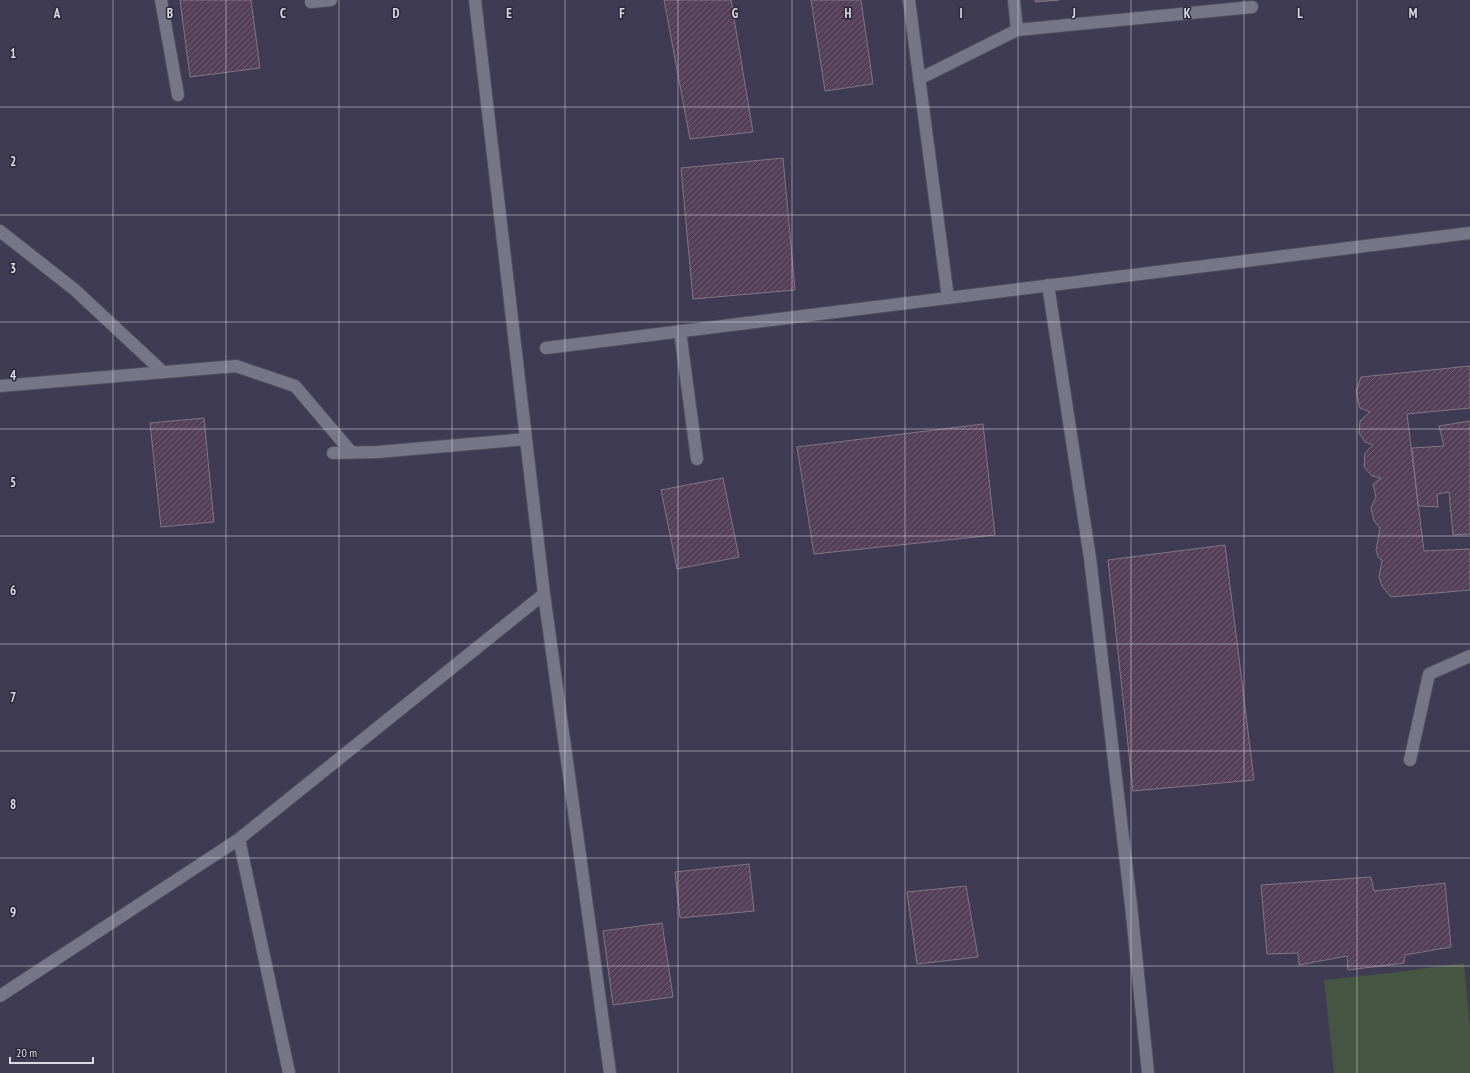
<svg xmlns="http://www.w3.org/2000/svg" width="1470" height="1073" font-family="'PT Sans Narrow',sans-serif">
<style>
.built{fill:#3e3b52}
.pitch{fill:#465642}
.building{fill:url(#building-hatch);stroke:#827485}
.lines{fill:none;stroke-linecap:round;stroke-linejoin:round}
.lane-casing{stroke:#52505e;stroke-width:14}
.lane{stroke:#777588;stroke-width:12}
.grid{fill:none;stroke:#dad8e3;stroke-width:1;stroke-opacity:0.55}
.grid-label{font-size:13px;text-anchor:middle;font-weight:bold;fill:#dad8e3;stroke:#2b2939;stroke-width:3;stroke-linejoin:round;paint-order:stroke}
</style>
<defs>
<pattern id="building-hatch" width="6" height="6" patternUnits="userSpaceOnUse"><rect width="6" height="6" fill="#55405a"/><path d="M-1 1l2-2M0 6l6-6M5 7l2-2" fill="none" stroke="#6d5b72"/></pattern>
</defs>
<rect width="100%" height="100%" fill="#353343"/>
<path class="built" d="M0,0H1470V1073H0Z"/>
<path class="pitch" d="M1464,963L1470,1029V1073H1334L1324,980L1390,973Z"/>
<path class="building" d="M180,0H251L260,68L190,77Z
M664,0H731L753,132L690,139Z
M811,0H861L873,84L825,91Z
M1035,0H1059L1035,2Z
M783,158L795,290L693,299L681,168Z
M1470,366V408L1407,414L1424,551L1470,549V590L1391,597L1382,586L1379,577L1382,560L1378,557L1376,550L1380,528L1374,521L1371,508L1376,497L1373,484L1381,478L1372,476L1364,467L1365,453L1373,445L1365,442L1359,433L1360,421L1370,412L1360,408L1356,392L1361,377Z
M204,418L214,522L161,527L150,423Z
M1470,421V534L1453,535L1449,492L1437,494L1438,507L1418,506L1412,448L1444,446L1439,426Z
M983,424L995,535L814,554L797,447Z
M723,478L739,557L677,569L661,490Z
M1225,545L1254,780L1133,791L1108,560Z
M749,864L754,911L680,918L675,872Z
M1371,877L1374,891L1445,883L1451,947L1405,955L1404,963L1348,970L1347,956L1299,965L1298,953L1267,954L1261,885Z
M966,886L978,957L917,964L907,892Z
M662,923L673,997L613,1005L603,931Z"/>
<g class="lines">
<g class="lane-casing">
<path id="lane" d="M161,0L178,95
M475,0L544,594L610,1073
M909,0L948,298
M311,2L331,0
M1017,30L1252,7
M919,79L1017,30L1014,0
M0,231L75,290L163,372
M1048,285L1090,558L1131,905L1148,1073
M680,331L697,459
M546,348L1470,233
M0,386L236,366L295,386L352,453
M333,453L378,452L526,439
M1410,760L1429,674L1470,656
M239,839L289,1073
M0,996L239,839L544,594"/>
</g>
<use href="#lane" class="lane"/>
</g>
<path class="grid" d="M113,0V1073M226,0V1073M339,0V1073M452,0V1073M565,0V1073M678,0V1073M792,0V1073M905,0V1073M1018,0V1073M1131,0V1073M1244,0V1073M1357,0V1073M0,107H1470M0,215H1470M0,322H1470M0,429H1470M0,536H1470M0,644H1470M0,751H1470M0,858H1470M0,966H1470"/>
<g class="grid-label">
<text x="57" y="18">A</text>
<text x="170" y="18">B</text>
<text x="283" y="18">C</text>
<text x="396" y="18">D</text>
<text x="509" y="18">E</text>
<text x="622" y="18">F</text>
<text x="735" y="18">G</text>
<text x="848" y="18">H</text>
<text x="961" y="18">I</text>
<text x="1074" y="18">J</text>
<text x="1187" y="18">K</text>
<text x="1300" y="18">L</text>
<text x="1413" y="18">M</text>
<text x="13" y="58">1</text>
<text x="13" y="166">2</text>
<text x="13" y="273">3</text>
<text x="13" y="380">4</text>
<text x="13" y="487">5</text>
<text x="13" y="595">6</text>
<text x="13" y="702">7</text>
<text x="13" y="809">8</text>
<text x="13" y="917">9</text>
</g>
<path d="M10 1057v6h83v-6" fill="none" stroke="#dad8e3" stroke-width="2"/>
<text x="16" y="1057" font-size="12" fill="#dad8e3" stroke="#2b2939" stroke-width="3" paint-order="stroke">20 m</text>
</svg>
